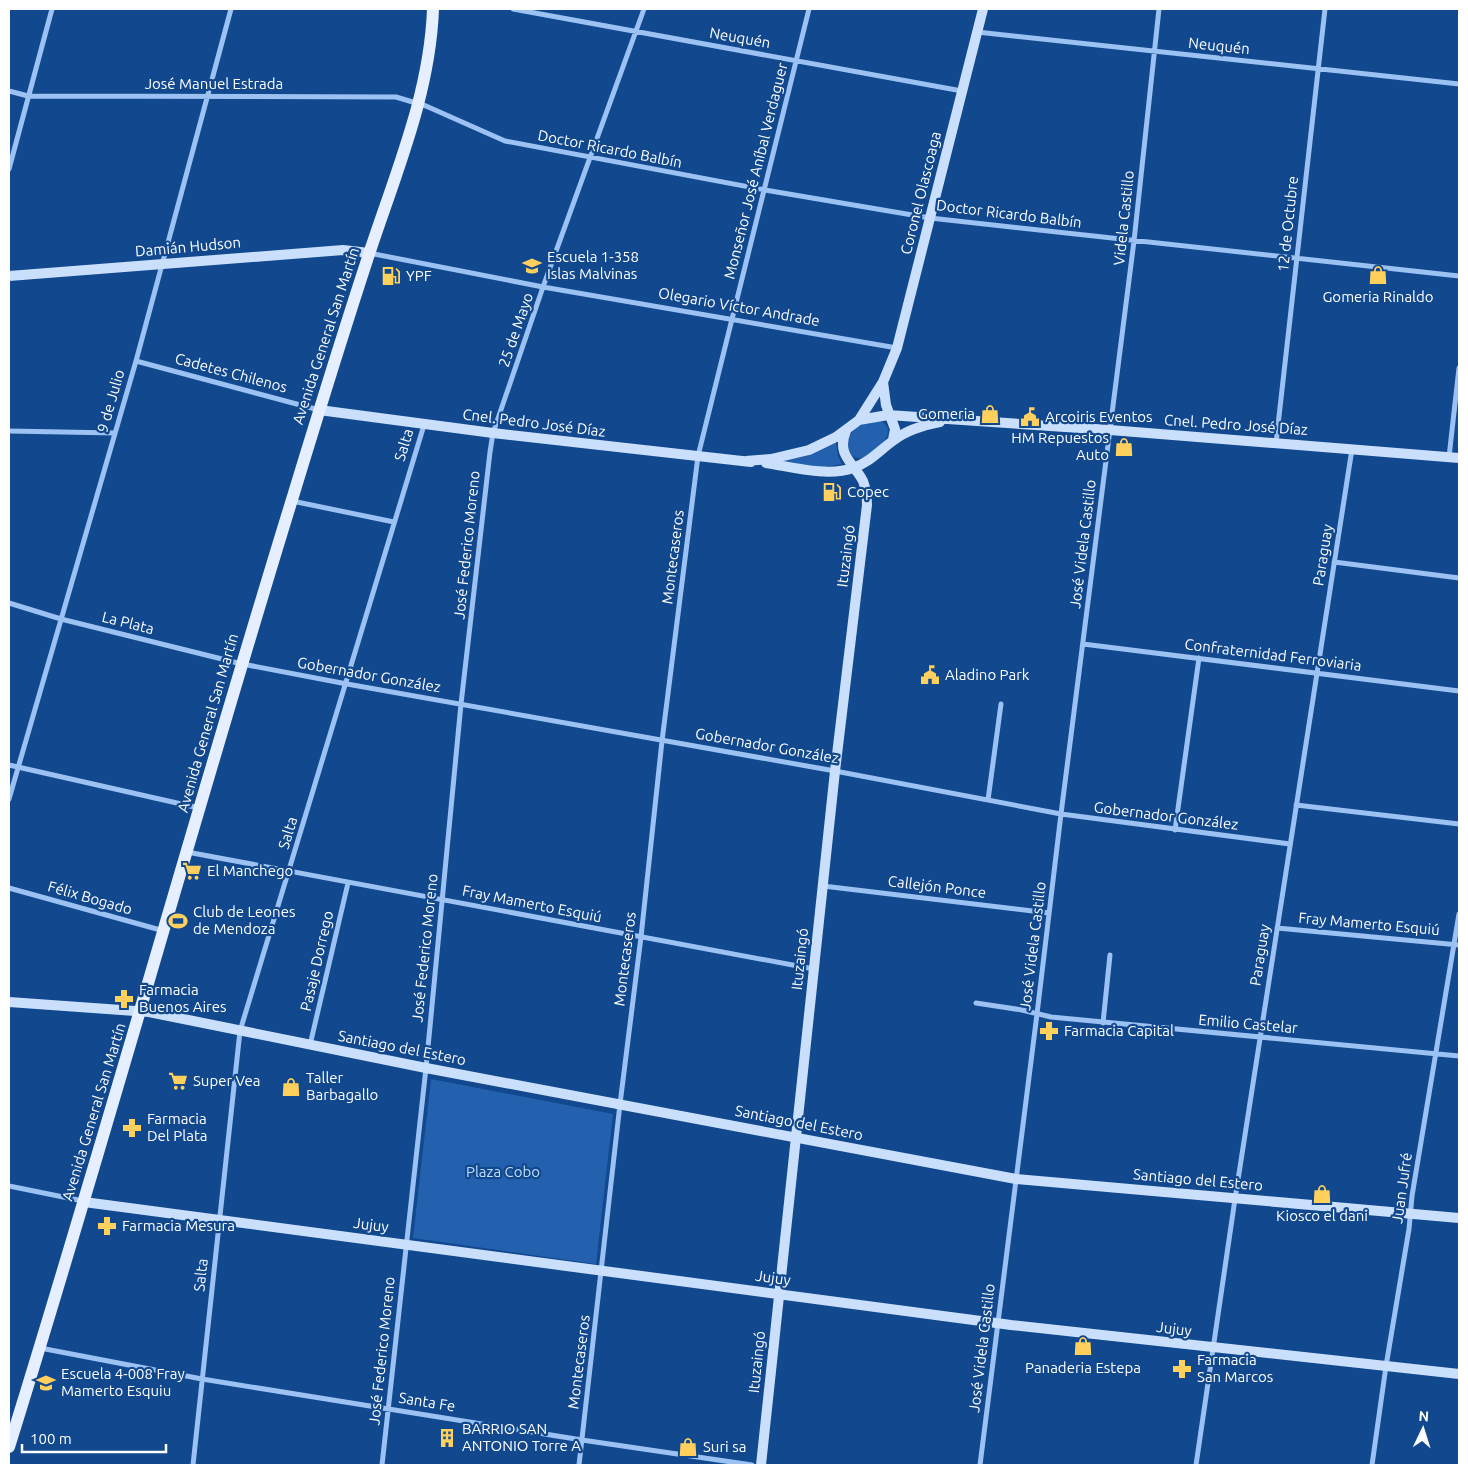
<svg xmlns="http://www.w3.org/2000/svg" width="1468" height="1474" font-family="Ubuntu,sans-serif">
<style>
.green{fill:#2361ae}
.lines{fill:none;stroke-linecap:round;stroke-linejoin:round}
.street{stroke:#9bc2f2;stroke-width:5}
.secondary{stroke:#c9dffc;stroke-width:10}
.primary{stroke:#e6efff;stroke-width:12}
.labels{text-anchor:middle;stroke-width:4.5;stroke-linejoin:round;paint-order:stroke}
.street-label{font-size:15px;fill:#fff;stroke:#11488e}
.poi-label{font-size:15px;fill:#fff;stroke:#11488e;text-anchor:start}
.park-label{font-size:15px;fill:#c2dcfd;stroke:#11488e}
</style>
<rect width="100%" height="100%" fill="#11488e"/>
<path class="green" d="M881,421C901,432 873,457 860,458C857,458 855,457 852,456L847,448C851,424 860,425 881,421Z
M836,443L838,456L842,464L824,467L773,463L805,456Z
M431,1079L613,1114L596,1264L413,1238Z"/>
<g class="lines">
<path class="street" d="M513,9L962,91
M977,32L1459,84
M9,91L28,96L396,97L426,106L505,141L765,190L930,218L1459,276
M9,169L52,9
M369,253L543,287L897,348
M136,361L319,410
M9,431L115,433
M1276,443L1325,9
M1449,457L1459,368
M292,501L394,522
M1334,562L1459,578
M9,603L61,619L242,664L347,684L835,771L1061,814L1290,844
M1083,644L1459,691
M9,765L199,808
M9,799L136,361L231,9
M988,800L1001,704
M1296,805L1459,824
M1175,830L1199,658
M187,852L814,969
M823,886L1049,913
M9,888L164,931
M1277,928L1459,945
M976,1003L1022,1010L1051,1017L1459,1056
M1103,1023L1110,955
M310,1045L348,883
M9,1186L83,1201
M40,1348L202,1379L582,1440L752,1465
M193,1465L240,1031L424,425
M382,1465L426,1068L461,704L490,452L493,433L543,287L644,9
M579,1465L620,1104L641,937L662,741L698,456L809,9
M980,1465L1037,1014L1061,814L1134,241L1159,9
M1196,1465L1235,1199L1352,449
M1372,1465L1386,1366L1409,1229L1412,1196L1459,914"/>
<path class="secondary" d="M9,276L343,250L369,253
M883,382L886,405L895,429L893,440
M319,410L493,433L751,462
M859,420L883,382L897,348L983,9
M746,461L771,459L809,450L836,437L859,420L888,415L1110,430L1459,458
M766,463C792,467 828,477 853,468C869,463 880,450 894,440C907,430 924,425 940,422
M9,1002L149,1012L426,1068L1016,1179L1459,1218
M84,1202L1011,1325L1459,1374
M761,1465L835,771L867,505C867,497 866,489 863,481C853,462 836,455 846,431"/>
<path class="primary" d="M9,1447C108,1130 196,810 294,493C319,411 344,330 371,248C397,170 430,92 433,9"/>
</g>
<defs>
<g id="school-bare" transform="scale(1.5)"><path d="M0-5L7-2L0 1L-7-2ZM-4 1L0 2.5L4 1V4Q0 6-4 4Z" fill="#ffd05c" stroke="#11488e" stroke-width="2.5" paint-order="stroke"/></g>
<g id="shop-bare" transform="scale(1.5)"><path d="M-5-2.5h2.3a2.7 3.5 0 0 1 5.4 0H5L5.5 6h-11ZM-1.5-2.5h3a1.5 2.3 0 0 0-3 0Z" fill="#ffd05c" stroke="#11488e" stroke-width="2.5" paint-order="stroke"/></g>
<g id="fuel-bare" transform="scale(1.5)"><path d="M-5.5-6h7V0h2V4h1.3V-2.5L3-4.5l.8-.8L6-3V5H2.5V1h-1V6h-7ZM-4.2-4.7v3.2H.2V-4.7Z" fill="#ffd05c" stroke="#11488e" stroke-width="2.5" paint-order="stroke"/></g>
<g id="civic-bare" transform="scale(1.5)"><path d="M-.6-6.5H3V-4.5H.6V-3L4-1V1h2V6H-6V1h2V-1L-.6-3ZM-1.2 2.5V6h2.4V2.5Z" fill="#ffd05c" stroke="#11488e" stroke-width="2.5" paint-order="stroke"/></g>
<g id="supermarket-bare" transform="scale(1.5)"><path d="M-6-5.5h2.5l.6 2H6L4.5 2H-2.5L-4.4-4H-6ZM-1.5 3.2a1.3 1.3 0 1 0 .1 0ZM3 3.2a1.3 1.3 0 1 0 .1 0Z" fill="#ffd05c" stroke="#11488e" stroke-width="2.5" paint-order="stroke"/></g>
<g id="stadium-bare" transform="scale(1.5)"><path d="M0-5a6.5 5 0 1 0 0 10a6.5 5 0 1 0 0-10ZM-3.5-1.8h7v3.6h-7Z" fill="#ffd05c" stroke="#11488e" stroke-width="2.5" paint-order="stroke"/></g>
<g id="pharmacy-bare" transform="scale(1.5)"><path d="M-2-6h4v4h4v4h-4v4h-4v-4h-4v-4h4Z" fill="#ffd05c" stroke="#11488e" stroke-width="2.5" paint-order="stroke"/></g>
<g id="building-bare" transform="scale(1.5)"><path d="M-4-6H4V6H1V3H-1V6H-4ZM-2.5-4.3h1.7v1.8h-1.7ZM.8-4.3h1.7v1.8H.8ZM-2.5-1h1.7V.8h-1.7ZM.8-1h1.7V.8H.8Z" fill="#ffd05c" stroke="#11488e" stroke-width="2.5" paint-order="stroke"/></g>
</defs>
<g fill-rule="evenodd">
<use href="#school-bare" x="532" y="266"/>
<use href="#shop-bare" x="1378" y="275"/>
<use href="#fuel-bare" x="391" y="276"/>
<use href="#shop-bare" x="990" y="414"/>
<use href="#civic-bare" x="1030" y="417"/>
<use href="#shop-bare" x="1124" y="447"/>
<use href="#fuel-bare" x="832" y="492"/>
<use href="#civic-bare" x="930" y="675"/>
<use href="#supermarket-bare" x="192" y="871"/>
<use href="#stadium-bare" x="178" y="921"/>
<use href="#pharmacy-bare" x="124" y="999"/>
<use href="#pharmacy-bare" x="1049" y="1031"/>
<use href="#supermarket-bare" x="178" y="1081"/>
<use href="#shop-bare" x="291" y="1087"/>
<use href="#pharmacy-bare" x="132" y="1128"/>
<use href="#shop-bare" x="1322" y="1194"/>
<use href="#pharmacy-bare" x="107" y="1226"/>
<use href="#shop-bare" x="1083" y="1346"/>
<use href="#pharmacy-bare" x="1182" y="1369"/>
<use href="#school-bare" x="46" y="1383"/>
<use href="#building-bare" x="447" y="1438"/>
<use href="#shop-bare" x="688" y="1447"/>
</g>
<g class="labels">
<g class="street-label">
<text transform="translate(740 38) rotate(10)" y="5">Neuquén</text>
<text transform="translate(1219 46) rotate(6)" y="5">Neuquén</text>
<text x="214" y="89">José Manuel Estrada</text>
<text transform="translate(610 149) rotate(11)" y="5">Doctor Ricardo Balbín</text>
<text transform="translate(756 171) rotate(-76)" y="5">Monseñor José Aníbal Verdaguer</text>
<text transform="translate(921 193) rotate(-76)" y="5">Coronel Olascoaga</text>
<text transform="translate(1009 214) rotate(7)" y="5">Doctor Ricardo Balbín</text>
<text transform="translate(1124 218) rotate(-84)" y="5">Videla Castillo</text>
<text transform="translate(1288 224) rotate(-84)" y="5">12 de Octubre</text>
<text transform="translate(188 247) rotate(-5)" y="5">Damián Hudson</text>
<text transform="translate(739 307) rotate(10)" y="5">Olegario Víctor Andrade</text>
<text transform="translate(516 330) rotate(-71)" y="5">25 de Mayo</text>
<text transform="translate(326 336) rotate(-72)" y="5">Avenida General San Martín</text>
<text transform="translate(231 373) rotate(15)" y="5">Cadetes Chilenos</text>
<text transform="translate(111 401) rotate(-74)" y="5">9 de Julio</text>
<text transform="translate(534 423) rotate(7)" y="5">Cnel. Pedro José Díaz</text>
<text transform="translate(1236 425) rotate(4)" y="5">Cnel. Pedro José Díaz</text>
<text transform="translate(404 445) rotate(-73)" y="5">Salta</text>
<text transform="translate(1083 544) rotate(-83)" y="5">José Videla Castillo</text>
<text transform="translate(467 545) rotate(-84)" y="5">José Federico Moreno</text>
<text transform="translate(1323 555) rotate(-81)" y="5">Paraguay</text>
<text transform="translate(846 556) rotate(-83)" y="5">Ituzaingó</text>
<text transform="translate(673 557) rotate(-83)" y="5">Montecaseros</text>
<text transform="translate(128 623) rotate(14)" y="5">La Plata</text>
<text transform="translate(1273 655) rotate(7)" y="5">Confraternidad Ferroviaria</text>
<text transform="translate(369 675) rotate(10)" y="5">Gobernador González</text>
<text transform="translate(208 723) rotate(-74)" y="5">Avenida General San Martín</text>
<text transform="translate(767 746) rotate(10)" y="5">Gobernador González</text>
<text transform="translate(1166 816) rotate(7)" y="5">Gobernador González</text>
<text transform="translate(288 833) rotate(-73)" y="5">Salta</text>
<text transform="translate(937 887) rotate(7)" y="5">Callejón Ponce</text>
<text transform="translate(90 898) rotate(16)" y="5">Félix Bogado</text>
<text transform="translate(532 904) rotate(11)" y="5">Fray Mamerto Esquiú</text>
<text transform="translate(1369 924) rotate(5)" y="5">Fray Mamerto Esquiú</text>
<text transform="translate(1033 946) rotate(-83)" y="5">José Videla Castillo</text>
<text transform="translate(425 948) rotate(-84)" y="5">José Federico Moreno</text>
<text transform="translate(1260 955) rotate(-81)" y="5">Paraguay</text>
<text transform="translate(625 959) rotate(-83)" y="5">Montecaseros</text>
<text transform="translate(800 959) rotate(-84)" y="5">Ituzaingó</text>
<text transform="translate(317 961) rotate(-77)" y="5">Pasaje Dorrego</text>
<text transform="translate(1248 1024) rotate(5)" y="5">Emilio Castelar</text>
<text transform="translate(402 1048) rotate(11)" y="5">Santiago del Estero</text>
<text transform="translate(94 1112) rotate(-73)" y="5">Avenida General San Martín</text>
<text transform="translate(799 1123) rotate(11)" y="5">Santiago del Estero</text>
<text transform="translate(1198 1180) rotate(5)" y="5">Santiago del Estero</text>
<text transform="translate(1402 1188) rotate(-82)" y="5">Juan Jufré</text>
<text transform="translate(371 1225) rotate(7)" y="5">Jujuy</text>
<text transform="translate(201 1275) rotate(-84)" y="5">Salta</text>
<text transform="translate(773 1278) rotate(8)" y="5">Jujuy</text>
<text transform="translate(1174 1329) rotate(7)" y="5">Jujuy</text>
<text transform="translate(982 1348) rotate(-83)" y="5">José Videla Castillo</text>
<text transform="translate(382 1351) rotate(-84)" y="5">José Federico Moreno</text>
<text transform="translate(579 1362) rotate(-83)" y="5">Montecaseros</text>
<text transform="translate(757 1362) rotate(-84)" y="5">Ituzaingó</text>
<text transform="translate(427 1402) rotate(9)" y="5">Santa Fe</text>
</g>
<g class="poi-label">
<text x="547" y="262">Escuela 1-358<tspan x="547" dy="17">Islas Malvinas</tspan></text>
<text x="406" y="281">YPF</text>
<text x="1378" y="302" text-anchor="middle">Gomeria Rinaldo</text>
<text x="975" y="419" text-anchor="end">Gomeria</text>
<text x="1045" y="422">Arcoiris Eventos</text>
<text x="1109" y="443" text-anchor="end">HM Repuestos<tspan x="1109" dy="17">Auto</tspan></text>
<text x="847" y="497">Copec</text>
<text x="945" y="680">Aladino Park</text>
<text x="207" y="876">El Manchego</text>
<text x="193" y="917">Club de Leones<tspan x="193" dy="17">de Mendoza</tspan></text>
<text x="139" y="995">Farmacia<tspan x="139" dy="17">Buenos Aires</tspan></text>
<text x="1064" y="1036">Farmacia Capital</text>
<text x="306" y="1083">Taller<tspan x="306" dy="17">Barbagallo</tspan></text>
<text x="193" y="1086">Super Vea</text>
<text x="147" y="1124">Farmacia<tspan x="147" dy="17">Del Plata</tspan></text>
<text x="1322" y="1221" text-anchor="middle">Kiosco el dani</text>
<text x="122" y="1231">Farmacia Mesura</text>
<text x="1197" y="1365">Farmacia<tspan x="1197" dy="17">San Marcos</tspan></text>
<text x="1083" y="1373" text-anchor="middle">Panaderia Estepa</text>
<text x="61" y="1379">Escuela 4-008 Fray<tspan x="61" dy="17">Mamerto Esquiu</tspan></text>
<text x="462" y="1434">BARRIO SAN<tspan x="462" dy="17">ANTONIO Torre A</tspan></text>
<text x="703" y="1452">Suri sa</text>
</g>
<g class="park-label">
<text x="503" y="1177">Plaza Cobo</text>
</g>
</g>
<rect width="1468" height="1474" fill="none" stroke="#ffffff" stroke-width="20"/>
<g transform="translate(1423 1429) rotate(4)" stroke="#11488e" stroke-width="4" paint-order="stroke">
<path d="M0-4L9 19L0 12L-9 19Z" fill="#ffffff"/>
<text y="-8" font-size="14" font-weight="bold" text-anchor="middle" fill="#ffffff">N</text>
</g>
<path d="M22 1444v8h144v-8" fill="none" stroke="#ffffff" stroke-width="2.5"/>
<text x="30" y="1444" font-size="15" fill="#ffffff" stroke="#11488e" stroke-width="4" paint-order="stroke">100 m</text>
</svg>
